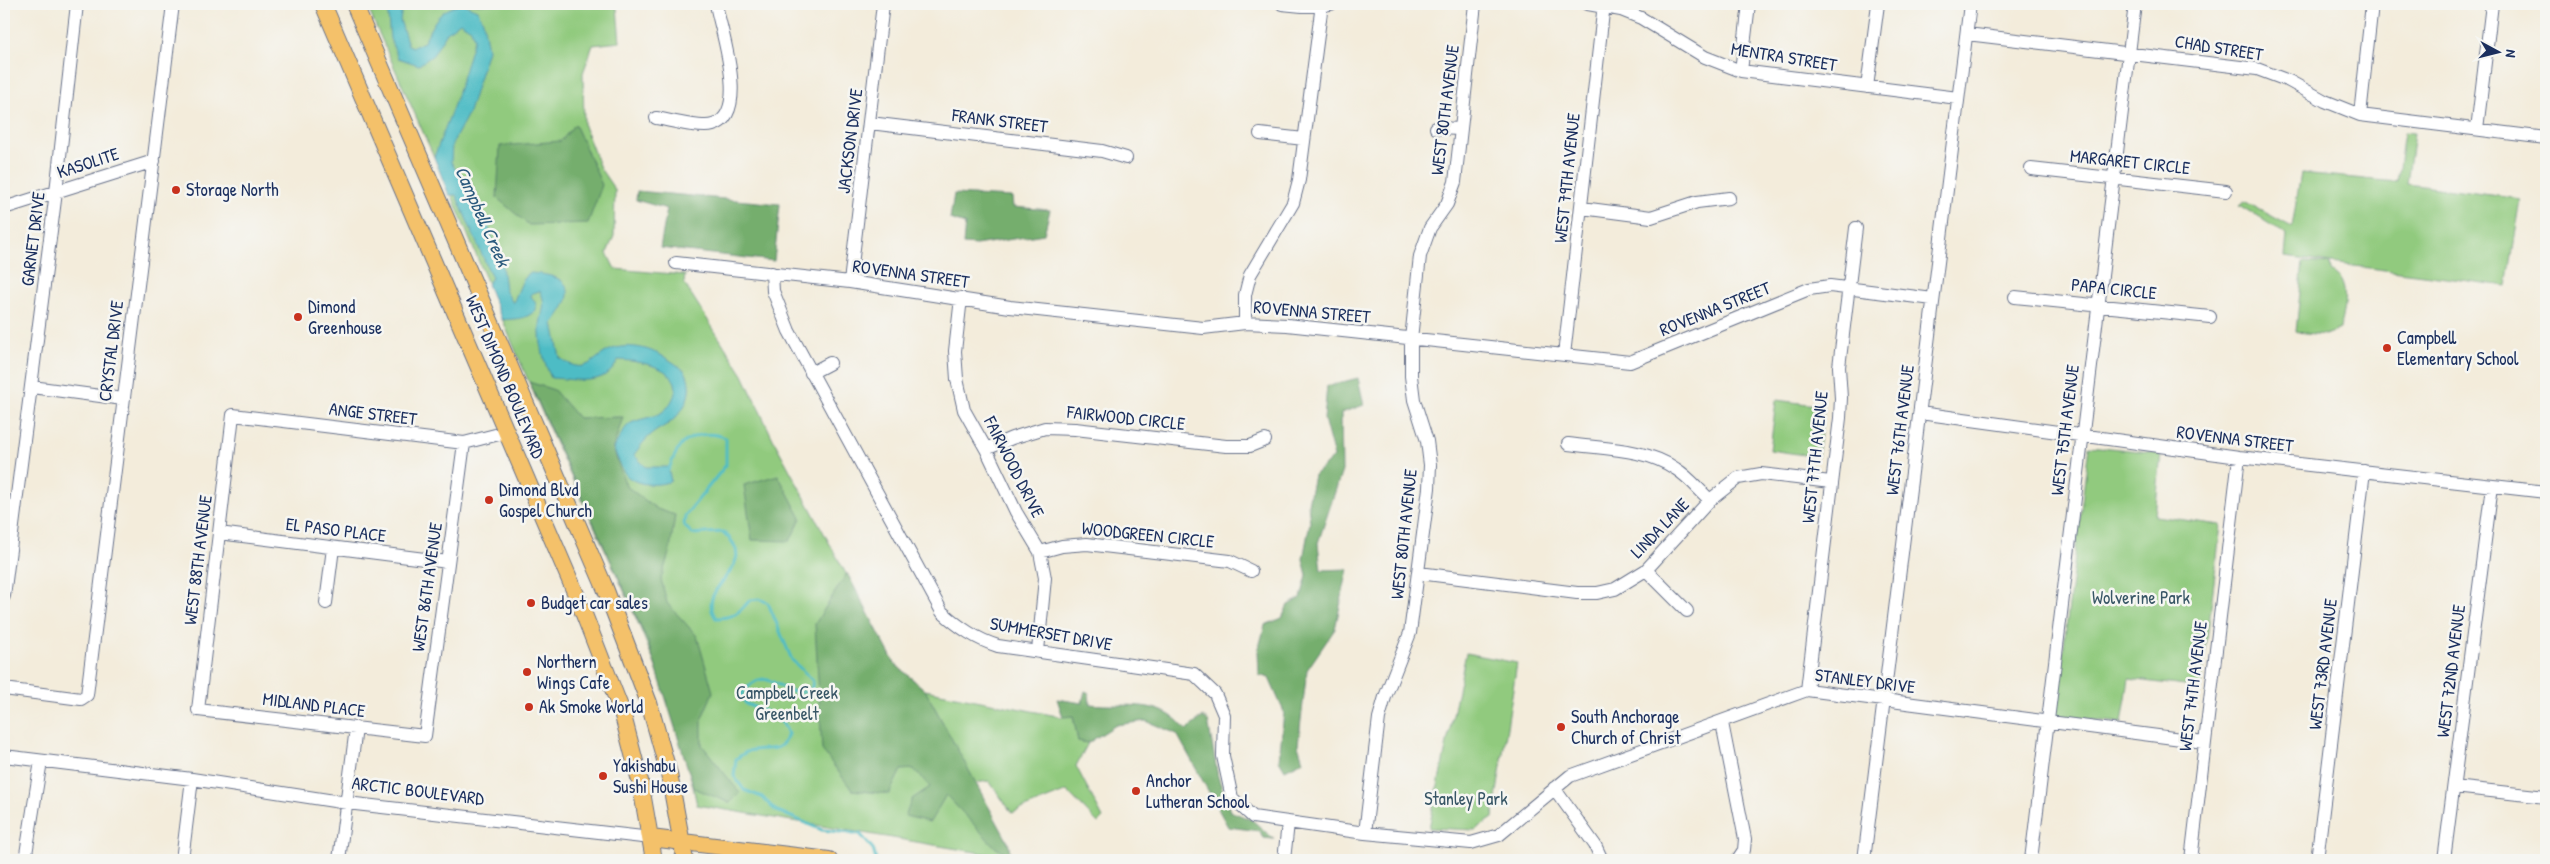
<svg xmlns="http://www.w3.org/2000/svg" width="2550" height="864" font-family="'Patrick Hand',sans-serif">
<rect width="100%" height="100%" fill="#f6f6f2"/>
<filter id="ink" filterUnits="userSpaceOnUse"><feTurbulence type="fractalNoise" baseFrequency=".02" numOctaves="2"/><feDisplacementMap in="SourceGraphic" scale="10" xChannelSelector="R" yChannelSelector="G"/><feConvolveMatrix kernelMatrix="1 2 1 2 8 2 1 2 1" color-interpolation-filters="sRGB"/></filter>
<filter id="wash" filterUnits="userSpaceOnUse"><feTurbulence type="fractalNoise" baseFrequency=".0096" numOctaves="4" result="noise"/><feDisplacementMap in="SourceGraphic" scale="20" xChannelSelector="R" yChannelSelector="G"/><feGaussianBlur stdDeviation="1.12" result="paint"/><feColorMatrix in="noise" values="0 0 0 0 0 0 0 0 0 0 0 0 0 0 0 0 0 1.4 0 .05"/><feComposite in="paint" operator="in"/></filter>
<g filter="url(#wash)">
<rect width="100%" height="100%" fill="#f3ecdb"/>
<!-- green -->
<path fill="#91ca7e" stroke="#567c6e" d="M366,4H609L617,8L620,42L593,45L583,73L584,126L600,168L615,190L614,236L607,253L615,269L685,275L684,283L743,375L774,441L895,664L925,690L1062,717L1073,715L1078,741L1088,743L1076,766L1103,818L1098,823L1067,791L1012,813L989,781L975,783L932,703L1005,857L697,805C672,678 610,563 557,446C514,351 476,254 436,157H434Z
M2404,132L2414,133L2407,184L2521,199L2507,286L2285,257L2287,235L2239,205L2244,201L2292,227L2301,173L2397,182Z
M2303,262L2330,264L2331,271C2352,283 2343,308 2340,329L2325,335L2296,332Z
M1776,400L1824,406L1818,457L1770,450Z
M2089,446L2161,453L2155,516L2221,525L2201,688L2129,679L2122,723L2055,716Z
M1466,653L1517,663L1493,818L1475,830L1429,828Z"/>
<!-- forest -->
<path fill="#74ae6d" stroke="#486e66" d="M575,124L602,185L588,223L529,225L497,198L500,146L561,141Z
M637,191L780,204L774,261L660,248L667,209L636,200Z
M954,194L1012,197L1013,207L1050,210L1044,234L976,245L963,244L965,224L950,219Z
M1358,378L1364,405L1341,413L1342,471L1318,543L1321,570L1348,569L1335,629L1307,670L1298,745L1303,761L1285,770L1279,760L1284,712L1269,678L1259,675L1258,651L1265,625L1282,618L1288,605L1301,598L1307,575L1303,559L1310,522L1308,504L1314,475L1334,457L1324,419L1327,386Z
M529,382L554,390L578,418L623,417L613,448L626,486L657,509L675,515L670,550L661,579L667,603L697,636L713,692L702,718V745L740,793L730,803L694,788L648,642Z
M778,475L801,518L790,541L752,540L744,485Z
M847,573L895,664L925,690L1008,842L1011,856L996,848L946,795L930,822L905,816L912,799L930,787L914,769L901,770L889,794L852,790L822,750L815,624Z
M1085,691L1089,693L1090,704C1126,708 1161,697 1186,730L1203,717L1208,721L1218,777L1230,811L1252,820L1274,839L1263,838L1260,831L1228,827L1177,734L1146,721L1116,725L1088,743L1078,741L1073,716L1063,717L1057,699L1082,703Z"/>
<!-- water -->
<path fill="#4ebcc5" stroke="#347692" d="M387,4H403L400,20L408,45L413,47L424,42C434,21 439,9 463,4L477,10L483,21L488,50L469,112L452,144L451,162L486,220L502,265L505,290L513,303L522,282L529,273C570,275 580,290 553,323L560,358C591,381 593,350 621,347C646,344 667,357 685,371C695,389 686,409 672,421C666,426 658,429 652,434C645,439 639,448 634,455L646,467H668L671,481C659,486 639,486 628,477C621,471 617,456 613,448C619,440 623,428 631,423C641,418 660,417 667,408C696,371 645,361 618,360C606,388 576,379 551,378C544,363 539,342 540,325C542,310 547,305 540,291L532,293L531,296L536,304V310C524,321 516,318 502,320L487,284L492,278L456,195H449L434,157L455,102L474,39L471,29L460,22L447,32L433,55L419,65L398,58L390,39Z"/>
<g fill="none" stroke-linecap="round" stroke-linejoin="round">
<!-- stream -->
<path stroke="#4ebcc5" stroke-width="3" d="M667,472C671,465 676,450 682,444C694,433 713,432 726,438V465L685,516L684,525L692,534L723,532C766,568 692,585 716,618C733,618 739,613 750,600L760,599L768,603L792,660L813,681L811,690C778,703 771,656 741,695L746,704C765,712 781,713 788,734C780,754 772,747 754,750C748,750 741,755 736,759L734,776L744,790L762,797L775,810L822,830L860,834L873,849L876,860"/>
</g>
</g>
<g filter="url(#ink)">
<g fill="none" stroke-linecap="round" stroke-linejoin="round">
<!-- minor casing -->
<g stroke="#67718a" stroke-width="14">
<path id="minor" d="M1282,4L1302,6L1331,4
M1588,4L1621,10L1641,18L1705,57L1741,71L1958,98
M1967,34L2257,69L2289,81L2325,101L2360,115L2546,138
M1741,71L1749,4
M1867,87L1878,4
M2360,115L2372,4
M656,118C669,120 701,129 713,125C751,114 720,29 716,4
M870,123L1102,151L1126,158
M1436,128L1461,129
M2477,129L2492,4
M1260,134L1304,139
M2031,169L2226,191
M4,208L154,161
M1582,208L1651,217L1697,202L1729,198
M676,263L850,282L1010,307L1203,328L1245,323L1287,325L1630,362L1809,289L1830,286L1933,299
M772,273L773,291L789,331L942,612C960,628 976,639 998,646L1194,674L1215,694L1224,715L1223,756L1232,798L1253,817L1365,833L1471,843L1499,835L1570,776L1807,690L2204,742
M850,282L883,4
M2015,297L2210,317
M961,298L955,351L957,379L964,410L986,449L1016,512L1040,552L1045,578L1038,651
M1245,323V295L1250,275L1293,203L1299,180L1322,4
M1564,355L1604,4
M811,373L830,363
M32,387L123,399
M1920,413L2239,457L2546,492
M464,443L425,736L198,710L233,415L464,443L507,432
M1568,444C1603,449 1646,448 1676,469C1689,477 1699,490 1710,500
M986,449L1012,438L1045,428L1075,429L1226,446H1250L1265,440
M219,533L448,562
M1040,552L1062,546L1087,544L1230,561L1251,571
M1646,570L1687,611
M1419,573L1577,593H1597L1615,589L1646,570L1710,500L1738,478L1761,474L1831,482
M4,596L56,192L77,4
M326,603L333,548
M4,689L81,699L87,695L173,4
M1807,690L1840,418L1841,398L1839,367L1856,228
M1722,723L1745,839L1744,850L1738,859
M4,756L192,779L347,803L651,838
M2454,787L2546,797
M1554,788L1595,845L1602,860
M1365,833L1379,718L1385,697L1410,633L1429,488L1430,465L1427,441L1414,400L1411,376V339L1420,256L1430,228L1447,204L1455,182L1475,4
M25,860L41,761
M182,860L192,779
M339,860L356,728
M1284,860L1288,823
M1864,860L1970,4
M2031,860L2135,4
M2191,860L2239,457
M2317,860L2364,471
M2444,860L2492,486"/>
</g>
<!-- major casing -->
<g stroke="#67718a" stroke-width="18">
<path id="major" d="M323,4L578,599L622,712L640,781L654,860
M354,4L605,588L649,703L669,774L685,860
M651,838L829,860"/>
</g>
<!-- minor -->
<use href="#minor" stroke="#fff" stroke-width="12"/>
<!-- major -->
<use href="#major" stroke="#f4c16b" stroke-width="16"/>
</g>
</g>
<!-- markers -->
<g fill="#c8321e" stroke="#f6f6f2" stroke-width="2">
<circle cx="176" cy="190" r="5"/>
<circle cx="298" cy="317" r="5"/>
<circle cx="2387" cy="348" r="5"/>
<circle cx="489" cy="500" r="5"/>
<circle cx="531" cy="603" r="5"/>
<circle cx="527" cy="672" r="5"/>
<circle cx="529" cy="707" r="5"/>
<circle cx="1561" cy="727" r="5"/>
<circle cx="603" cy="776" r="5"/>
<circle cx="1136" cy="791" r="5"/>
</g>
<g text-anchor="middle" stroke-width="5" stroke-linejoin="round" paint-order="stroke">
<!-- street labels -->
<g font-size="18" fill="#1b2f5e" stroke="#f6f6f2">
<text transform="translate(2219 48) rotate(9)" y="6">CHAD STREET</text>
<text transform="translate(1784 57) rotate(9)" y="6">MENTRA STREET</text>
<text transform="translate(1445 110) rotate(-83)" y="6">WEST 80TH AVENUE</text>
<text transform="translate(1000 121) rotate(7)" y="6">FRANK STREET</text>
<text transform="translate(850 141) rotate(-83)" y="6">JACKSON DRIVE</text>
<text transform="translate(2130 162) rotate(6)" y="6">MARGARET CIRCLE</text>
<text transform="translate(88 163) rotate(-18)" y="6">KASOLITE</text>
<text transform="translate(1567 178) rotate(-84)" y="6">WEST 79TH AVENUE</text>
<text transform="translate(33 239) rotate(-83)" y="6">GARNET DRIVE</text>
<text transform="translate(911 274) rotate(8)" y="6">ROVENNA STREET</text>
<text transform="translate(2114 289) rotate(6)" y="6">PAPA CIRCLE</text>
<text transform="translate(1715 309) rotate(-22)" y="6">ROVENNA STREET</text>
<text transform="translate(1312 312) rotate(5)" y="6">ROVENNA STREET</text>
<text transform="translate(111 351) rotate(-83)" y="6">CRYSTAL DRIVE</text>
<text transform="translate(505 377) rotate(67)" y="6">WEST DIMOND BOULEVARD</text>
<text transform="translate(373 414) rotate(7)" y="6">ANGE STREET</text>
<text transform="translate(1126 418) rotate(6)" y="6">FAIRWOOD CIRCLE</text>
<text transform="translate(1900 430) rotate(-83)" y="6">WEST 76TH AVENUE</text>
<text transform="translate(2065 430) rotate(-83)" y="6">WEST 75TH AVENUE</text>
<text transform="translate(2235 439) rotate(7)" y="6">ROVENNA STREET</text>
<text transform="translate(1815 457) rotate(-84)" y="6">WEST 77TH AVENUE</text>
<text transform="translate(1014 467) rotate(63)" y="6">FAIRWOOD DRIVE</text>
<text transform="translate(1660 528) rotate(-46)" y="6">LINDA LANE</text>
<text transform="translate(336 530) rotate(7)" y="6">EL PASO PLACE</text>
<text transform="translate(1404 534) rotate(-84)" y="6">WEST 80TH AVENUE</text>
<text transform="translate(1148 535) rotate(6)" y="6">WOODGREEN CIRCLE</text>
<text transform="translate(198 560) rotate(-83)" y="6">WEST 88TH AVENUE</text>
<text transform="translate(427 587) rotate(-82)" y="6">WEST 86TH AVENUE</text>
<text transform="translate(1051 634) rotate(10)" y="6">SUMMERSET DRIVE</text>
<text transform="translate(2323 664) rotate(-83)" y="6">WEST 73RD AVENUE</text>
<text transform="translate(2451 671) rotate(-83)" y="6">WEST 72ND AVENUE</text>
<text transform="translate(1865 681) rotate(7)" y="6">STANLEY DRIVE</text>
<text transform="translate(2193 686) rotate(-83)" y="6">WEST 74TH AVENUE</text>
<text transform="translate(314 705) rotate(7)" y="6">MIDLAND PLACE</text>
<text transform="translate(418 791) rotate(7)" y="6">ARCTIC BOULEVARD</text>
</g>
<!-- poi labels -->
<g font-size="18" fill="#1b2f5e" stroke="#f6f6f2" text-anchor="start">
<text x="186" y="196">Storage North</text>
<text x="308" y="313">Dimond<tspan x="308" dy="21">Greenhouse</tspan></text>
<text x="2397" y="344">Campbell<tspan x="2397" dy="21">Elementary School</tspan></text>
<text x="499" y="496">Dimond Blvd<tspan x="499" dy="21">Gospel Church</tspan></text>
<text x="541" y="609">Budget car sales</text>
<text x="537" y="668">Northern<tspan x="537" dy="21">Wings Cafe</tspan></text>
<text x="539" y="713">Ak Smoke World</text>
<text x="1571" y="723">South Anchorage<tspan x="1571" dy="21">Church of Christ</tspan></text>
<text x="613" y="772">Yakishabu<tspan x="613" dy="21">Sushi House</tspan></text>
<text x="1146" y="787">Anchor<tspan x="1146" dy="21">Lutheran School</tspan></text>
</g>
<!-- park labels -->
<g font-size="18" fill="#385666" stroke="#f6f6f2">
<text x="2141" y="604">Wolverine Park</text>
<text x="787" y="699">Campbell Creek<tspan x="787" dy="21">Greenbelt</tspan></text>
<text x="1466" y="805">Stanley Park</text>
</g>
<!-- water labels -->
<g font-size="19" font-style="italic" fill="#2a597d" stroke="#f6f6f2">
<text transform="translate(483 216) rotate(66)" y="7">Campbell Creek</text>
</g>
</g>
<!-- margin -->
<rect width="2550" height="864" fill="none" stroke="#f6f6f2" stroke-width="20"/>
<!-- north arrow -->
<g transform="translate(2498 52) rotate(97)" stroke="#f6f6f2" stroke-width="4" paint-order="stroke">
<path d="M0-4L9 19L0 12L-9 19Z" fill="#1b2f5e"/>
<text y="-8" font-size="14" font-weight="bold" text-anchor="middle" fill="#1b2f5e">N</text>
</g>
</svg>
